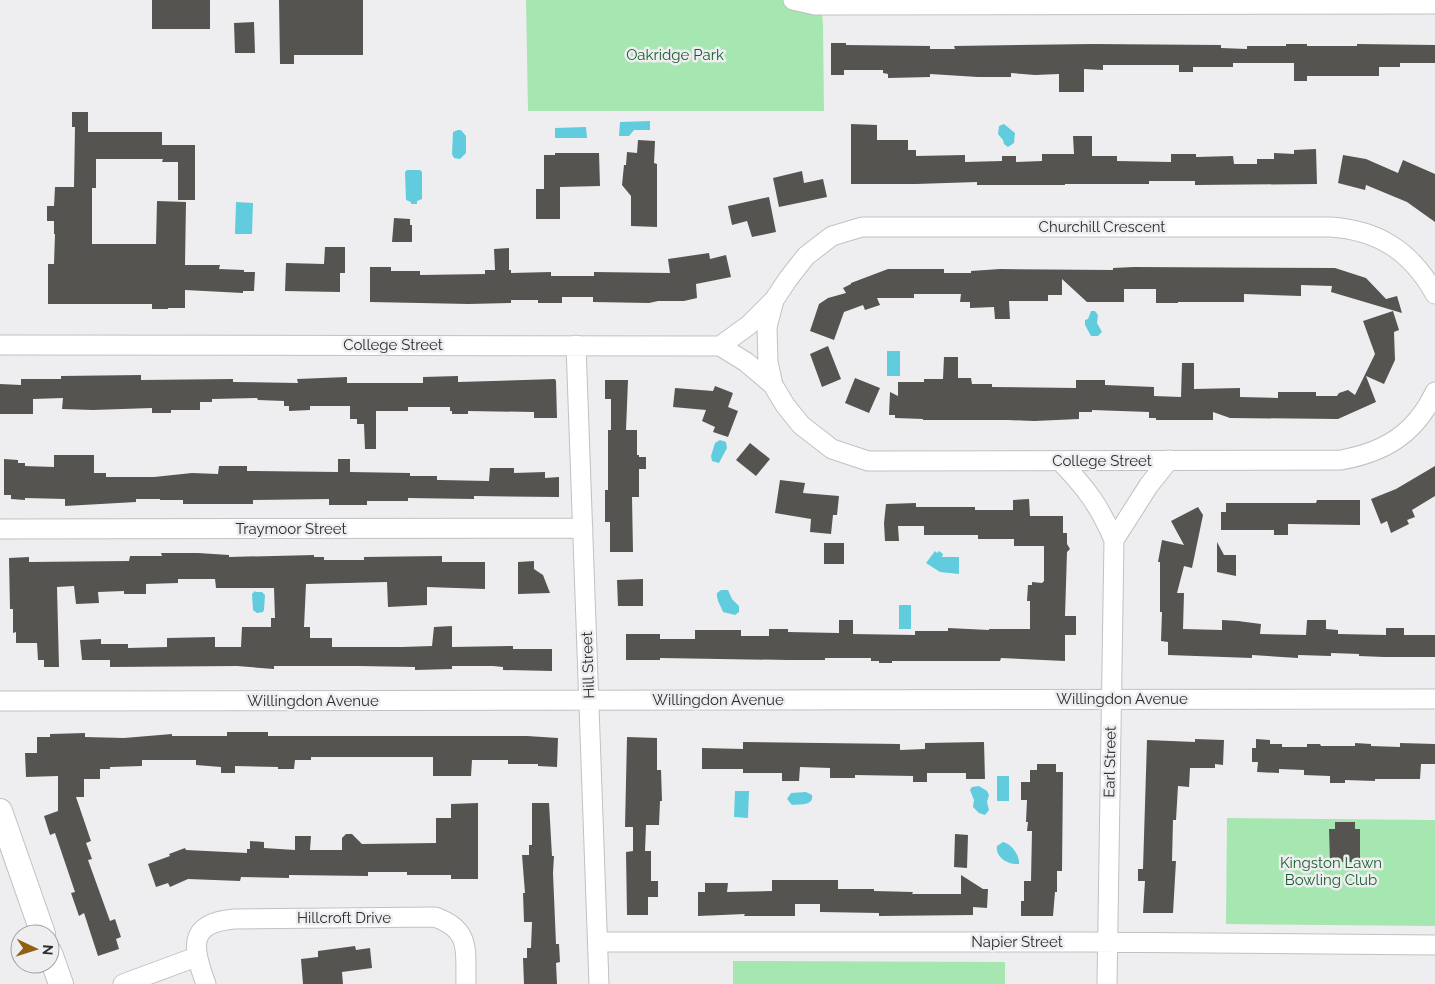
<svg xmlns="http://www.w3.org/2000/svg" width="1435" height="984" font-family="Raleway,sans-serif">
<rect width="100%" height="100%" fill="#eeeef1"/>
<!-- green -->
<path fill="#a6e6b0" d="M526,0H821L823,25L824,111H528Z
M1227,818L1435,820V926L1226,924Z
M733,961L1005,962V984H733Z"/>
<!-- water -->
<path fill="#60ccdd" d="M650,121V130H634L629,136H619L620,122Z
M1004,124L1015,133L1014,143L1008,147L1004,144L1003,140L998,134L999,126Z
M586,127L587,138H555V128Z
M458,130H461L466,136V153L460,159L454,158L452,154L453,132Z
M407,170H420L422,172V199L417,201V204H411V202L406,200L405,172Z
M236,202L253,203L252,234H235Z
M1091,311H1095L1098,315L1097,323L1102,332L1098,336H1091L1085,325V320L1088,319Z
M887,351H900V376H887Z
M720,440L726,442L727,448L719,463L712,461L711,456L715,443Z
M935,551L937,553L939,551L943,554L942,557H959V574L940,572L926,563Z
M721,590H728L732,599L739,606V612L735,615L723,612C721,606 716,600 717,593Z
M255,591L256,592H262L265,595L264,610L263,612L257,613L253,610L252,594Z
M899,605H911V629H899Z
M997,776H1009V801H997Z
M979,786L987,791L989,795L987,802L989,810L985,815L979,813L973,807L974,800L970,790L972,787Z
M735,791H749L748,818L734,817Z
M806,792L812,795C814,806 800,804 792,805L787,799L791,793Z
M1003,842C1012,844 1020,856 1019,864C1008,865 995,857 997,846Z"/>
<!-- building -->
<path fill="#565451" d="M152,0H210V29H152Z
M279,0H363V55H294V64H280Z
M254,22L255,53H235L234,23Z
M831,43H846V45L930,46V49H955L954,46L1093,44L1221,45V48L1247,49V46H1286V44H1307V46H1357V44L1435,45V63H1400V67H1379V76H1307V81H1294V63H1233V67H1193V72H1179V65H1103V70L1084,69V92H1059V74L1035,75L1011,73V77H978L930,74V77L888,78V74L883,73V70H844V75H831Z
M72,112H88V132H162V145H195V200H178V162H162L163,159H96V188H92V244H156L157,201L186,202L185,265H220L219,269L244,270V272H255L254,291H243V293L185,290V308H168V309H152V304H48V264H54L55,234H54V221H47V206H54L55,187H74L75,127H72Z
M851,124L877,125V140H908V150H916V156L965,155V162L1002,161V156H1016V162L1042,161V154H1074L1073,136H1092V156H1117V161L1171,162V154H1196V157L1233,156L1234,164H1257V159H1274V153L1294,154V150L1316,149L1317,184L1195,185V181H1149V184H1065V185H977V182L916,184H851Z
M638,140L655,141L654,163L657,164V227L631,226V196L622,185L624,165H626L627,152L637,153Z
M555,153H599L600,186L560,187V219H536V189H544V155H555Z
M1343,155L1366,159L1398,173L1403,160L1435,174V222L1407,202L1366,185L1365,190L1338,183Z
M802,171L804,183L823,179L827,197L779,207L773,178Z
M769,197L776,232L752,237L747,221L732,225L728,206Z
M394,218L410,219V225H412V242H392Z
M325,247H345V273H340V292L285,291L286,263L324,264Z
M509,248V270H511V273L551,272V276H594V272L670,273L668,259L709,253L710,259L726,255L731,277L696,284L697,298L684,301H658L649,303L593,302V297H562V303H538V300H511V303L469,304L370,302V267H391V271H420V275L485,274V270H495L494,249Z
M1134,267L1335,268L1366,278L1386,299L1397,296L1402,313L1331,292L1332,286L1301,285V296L1244,294V302H1178V303H1156V289H1124V302H1087L1062,279V295H1048V301H1009L1010,319H995L994,307L970,308V302H960L961,294H914V298H877L880,305L865,310L863,305L844,312L834,340L810,331L819,304L828,298L846,293L843,288L851,284V283L888,269H944V273H971V271L1000,269L1113,270V268Z
M1393,311L1399,330L1394,332L1395,360L1384,384L1366,376L1376,402L1338,419L1230,418L1213,412V420H1156V418H1149V412L1092,410V412H1079V419L1034,421L1008,420H923V419L895,418V415H889L890,392L898,396V382H924V379H943L944,357H958V378H971L972,384H992V387L1076,388V380H1105V385L1154,387V396L1181,397L1182,363H1194V389L1240,388V397L1278,398V392H1316V396H1337L1339,393L1348,390L1355,395L1375,354L1363,321Z
M828,346L841,379L822,387L810,354Z
M141,375V380L233,379V382L298,383L297,379L347,377V383H423V377L458,376V382L555,379L556,381L557,418H534V412L468,411V414H452V411H450V407H408V411H376V449H365L364,424H357V419H350V406H310V410L289,411V406H284V401L258,400L257,398L212,399V402H200V410H171V413H152V408L93,410L62,409L63,398L33,399V414H0V384L21,385V379H61V376Z
M855,378L880,388L869,413L845,403Z
M605,380H628L626,430H637V455H639V457H646V469H639V497H632L633,552H610V522H605V490H608V430H611V399H605Z
M715,386L733,393L728,407L738,411L728,437L713,432L715,427L702,421L706,410L673,407L675,388L713,391Z
M750,443L770,459L756,476L736,460Z
M54,455H94V473H106V477H154L192,473L218,474L219,466H247V471H255L338,472V459H350V472L410,473V476H437V480H439L489,481L490,468H514V473L545,472V478L559,477V497L474,496V499L408,498V501H367V505H329V499L253,500V504H183V500H160V499H136V502L65,506V499L25,498V500L11,499V495H4V459L18,460V463H25V466L54,467Z
M1435,466V496L1412,510L1415,517L1407,520L1409,524L1391,533L1387,521L1381,524L1371,499L1396,489Z
M780,480L805,483L803,493L839,496L837,515H833L831,534L810,532L811,519L775,513Z
M1029,499L1030,516H1063V533H1067V544L1070,549L1067,552L1065,616H1076V635H1065V661L1001,658L1000,661H892V663H879V661H871V658H825V660H788L660,658V660H626V634H660V639H695V630H741V636H769V629H788V632L839,633V620H853V634L915,635V631H948V628L989,630V629H1030V601H1027L1028,585H1032V582L1042,583L1044,581V546H1014V539H978V535H924V526H898L899,541H885L884,523L886,504L916,503V507H975V510H1013V500Z
M1317,500H1360V525L1288,524V535H1274V530H1221V512H1226V503H1316Z
M1198,507L1203,515L1192,568L1184,566L1177,593H1184L1183,629L1222,630V620L1238,621L1261,624L1260,634L1306,635L1307,620H1326V629L1338,630V634L1386,635V628H1404V635H1435V657H1384L1359,656V654L1331,653V656L1298,655V658L1252,655V658L1168,655V642L1161,641L1162,612H1160V562H1158L1162,540L1184,545L1171,521Z
M1217,542L1224,555H1236V576L1217,572Z
M824,543H844V564H824Z
M161,553H198L229,555V557L314,555V557H324V560H364V557L442,556V562H485V589L427,587V605L388,607L387,582L306,584L304,627H310V638H332V647H402L432,646L434,627L452,626V647L513,646V649H552V671L503,670V667L493,666H452V669L415,670V667L359,666H274V669L237,666L110,667V660H82L80,640L101,639V644H128V648L167,647V638L215,637V647H241L242,627H271V618H275L274,588H216L215,579H178V583L146,584V594H124V591L98,592L99,603L76,604L74,586L57,587L59,667H44V660H38L37,643H16V632L13,633V609H10L9,558L29,557V562L129,561L130,556H162Z
M534,561V569L543,575L550,593L518,594V562Z
M643,579V606H618L617,580Z
M227,732H268V736H527L558,738L557,767L538,766V764H508V760H472L471,776H433V757H311V760H295L294,769H278V767L235,766V773H221V767L196,765V760H142V766L110,767V769H100V779H84V797H76L91,841L86,843L92,859L88,860L110,921L115,919L121,937L116,939L119,949L98,956L84,913L79,916L71,893L75,892L55,833L50,835L44,816L58,811V776L26,777L25,753H37V737H50V734L85,733V737L124,738L172,734V736H227Z
M627,737L657,738V770H661L662,801H660L659,825H646L645,851H651V881H658V897H648V915H627L626,852L633,851V827H625Z
M1195,739L1224,740L1223,765L1215,764V768H1190L1189,787L1178,786L1176,820H1173L1172,861H1176L1173,913H1143L1145,881H1138V869H1143L1147,740L1195,742Z
M1256,739L1270,740V744H1282V747H1307V744H1320L1321,746H1355V743L1371,744V746L1400,747V743L1435,744V764H1421L1420,779H1375V781L1345,780V783H1330V776L1304,775V770L1279,769V773L1257,772L1258,762H1252V748H1256Z
M743,742L900,744V750L925,749V743L984,742L985,779H966V773H927V782H913V776L855,775V778H830V768L800,767L799,781H782V773H743V769H702V748L743,749Z
M1037,764H1056V772H1063L1062,871H1057V892H1055L1053,916H1021V901H1024V881H1031L1032,831H1027L1028,822H1026L1027,800H1021V782H1030V770H1037Z
M478,803V879H451V875H407V872H368V876L289,875V878L241,877L240,881L188,879L170,887L168,883L156,887L148,864L170,856L169,854L185,848L186,850L247,853V849H250V841L264,842V848L295,850V836H311L310,850H342V838L346,834H352L362,844L436,843V818H451V804Z
M532,803H549L552,856H554L553,873L556,944H559L560,962L556,963L557,984H524L523,958H527V948H531L532,922H524L523,893H525L522,855H529V845H532Z
M1335,822H1355V829H1360V862H1330L1329,829H1335Z
M955,834L968,835L967,868L954,867Z
M961,875L983,889H988L987,908L973,907V915L879,916V913L820,912V904H795V916H744L745,914L698,916V892H705V883H728L727,892L772,891V880H838V889H874V891L913,892L912,894H961Z
M355,946L356,950L370,948L372,968L342,972L343,984H303L301,959L318,957V951Z"/>
<g fill="none" stroke-linecap="round" stroke-linejoin="round">
<!-- minor casing -->
<g stroke="#c1c1c5" stroke-width="21">
<path id="minor" d="M793,0L815,5L1435,4
M774,300L767,327L768,362L773,385L785,405L801,425L832,449L868,461L1341,460C1385,452 1415,434 1435,392
M0,345L720,346L746,362L773,385
M576,345L599,984
M720,346L749,325L774,300L788,279L806,256L832,236L862,227H1330C1378,230 1411,251 1435,294
M1060,461C1086,488 1099,505 1114,540L1107,984
M0,529L583,528
M1114,540L1149,485L1169,460
M0,701L1435,699
M598,942H1086L1435,945
M123,984L196,957
M206,984C193,949 186,923 234,919L435,917C472,930 465,951 466,984"/>
</g>
<!-- major casing -->
<g stroke="#c1c1c5" stroke-width="26">
<path id="major" d="M0,811L43,934
M50,953L61,984"/>
</g>
<!-- minor -->
<use href="#minor" stroke="#fff" stroke-width="19"/>
<!-- major -->
<use href="#major" stroke="#fff" stroke-width="24"/>
</g>
<g text-anchor="middle" stroke-width="5" stroke-linejoin="round" paint-order="stroke">
<!-- park labels -->
<g font-size="15" fill="#195e2d" stroke="#eeeef1">
<text x="675" y="60">Oakridge Park</text>
<text x="1331" y="868">Kingston Lawn<tspan x="1331" dy="17">Bowling Club</tspan></text>
</g>
<!-- street labels -->
<g font-size="15" fill="#2d2d2e" stroke="#eeeef1">
<text x="1102" y="232">Churchill Crescent</text>
<text x="393" y="350">College Street</text>
<text x="1102" y="466">College Street</text>
<text x="291" y="534">Traymoor Street</text>
<text transform="translate(588 665) rotate(-92)" y="5">Hill Street</text>
<text x="1122" y="704">Willingdon Avenue</text>
<text x="718" y="705">Willingdon Avenue</text>
<text x="313" y="706">Willingdon Avenue</text>
<text transform="translate(1110 762) rotate(-89)" y="5">Earl Street</text>
<text x="344" y="923">Hillcroft Drive</text>
<text x="1017" y="947">Napier Street</text>
</g>
</g>
<!-- north arrow -->
<g transform="translate(35 949) rotate(94)"><circle r="24" fill="#eeeef1" stroke="#a1a1a3"/>
<path d="M0-4L9 19L0 12L-9 19Z" fill="#935f13"/>
<text y="-8" font-size="14" font-weight="bold" text-anchor="middle" fill="#2d2d2e">N</text>
</g>
</svg>
